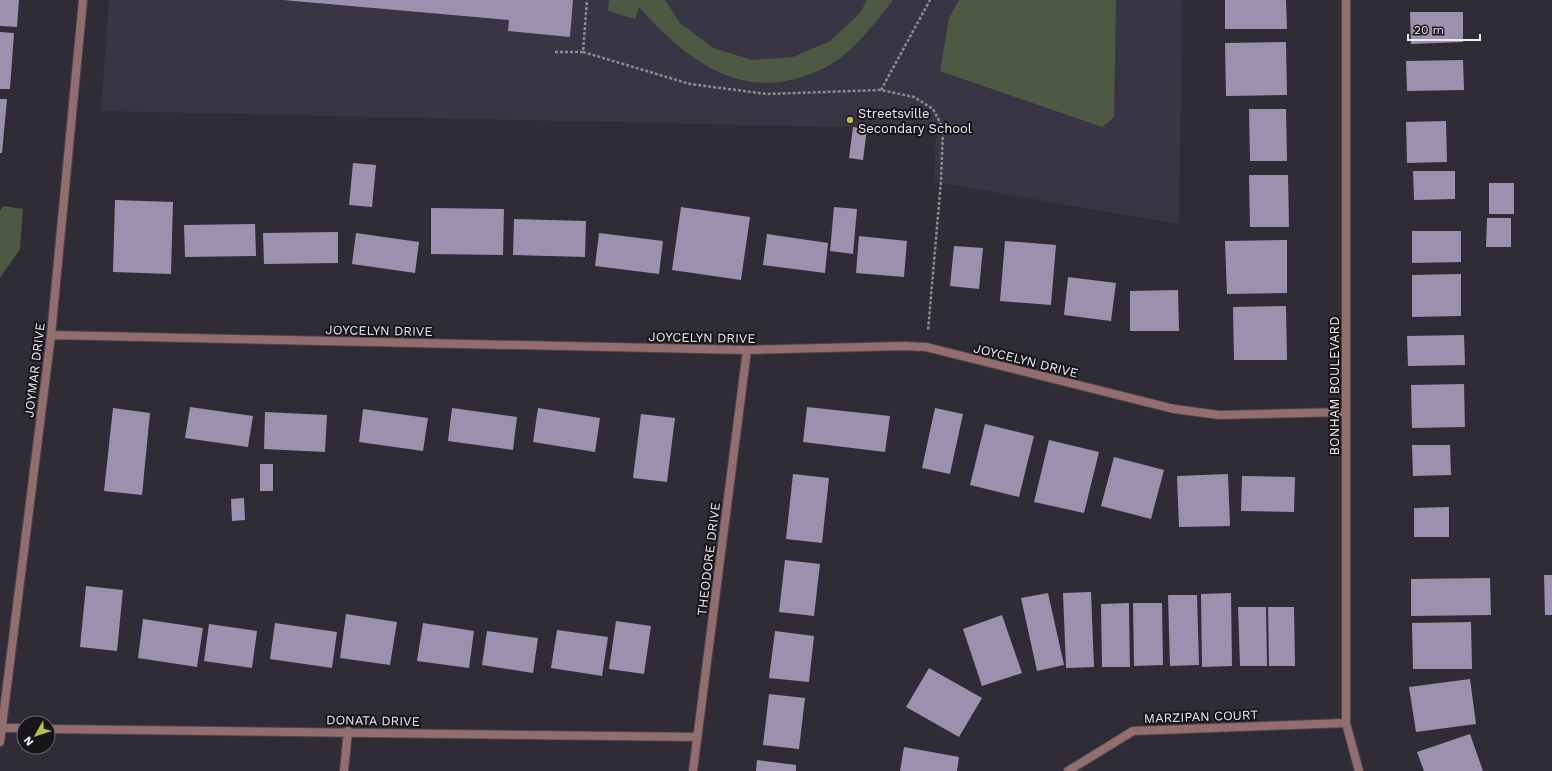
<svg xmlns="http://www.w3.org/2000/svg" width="1552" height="771" font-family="'Work Sans',sans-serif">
<rect width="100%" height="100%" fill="#2f2c35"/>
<!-- built -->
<path fill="#3a3544" d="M109,0H1182L1179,224L934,182L936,129L101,111Z"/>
<!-- green -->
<path fill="#4f5843" d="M609,0H665L680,23L713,48L752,60L793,57L830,41L860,13L867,0H893C878,19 863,39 844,55C832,65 817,72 802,77C734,99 682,55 639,7L635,19L608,11Z
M959,0H1116L1114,117L1102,127L940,71L949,18Z
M3,206L23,209L20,249L0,278V211Z"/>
<!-- building -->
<path fill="#9a91ae" d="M0,0H19L17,27L0,26Z
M283,0H573L570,37L508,31L509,20Z
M1225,0H1286L1287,29H1225Z
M1410,12H1463V42L1411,44Z
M0,32L14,33L10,89H0Z
M1286,42L1287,95L1226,96L1225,43Z
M1463,60L1464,90L1407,91L1406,61Z
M0,99H7L2,153H0Z
M1249,109H1286L1287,161H1250Z
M1446,121L1447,162L1407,163L1406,122Z
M853,127L867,129L863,160L849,158Z
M353,163L376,165L372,207L349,205Z
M1413,171H1455V199L1414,200Z
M1249,175H1288L1289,227H1250Z
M1489,183H1514V214H1489Z
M115,200L173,202L171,274L113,272Z
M681,207L750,217L741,280L672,270Z
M834,207L857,209L853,254L830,251Z
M431,208L504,209L503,255L431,254Z
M1487,218H1511V247H1486Z
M514,219L586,221L585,257L513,255Z
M255,224L256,256L185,257L184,225Z
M1412,231H1461V262L1412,263Z
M338,232V263L264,264L263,233Z
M356,233L419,242L415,273L352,264Z
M599,233L663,241L659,274L595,266Z
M767,234L828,243L825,273L763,265Z
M859,236L907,241L904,277L856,273Z
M1287,240V293L1227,294L1225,241Z
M1005,241L1056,245L1051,305L1000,301Z
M954,246L983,248L979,289L950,286Z
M1461,274V316L1412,317V275Z
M1068,277L1116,283L1111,321L1064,315Z
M1178,290L1179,331H1130V291Z
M1286,306L1287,360H1234L1233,307Z
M1464,335L1465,365L1408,366L1407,336Z
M1464,384L1465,427L1412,428L1411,385Z
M190,407L253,416L248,447L185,438Z
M807,407L890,416L885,452L803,442Z
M113,408L150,413L142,495L104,491Z
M452,408L517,417L513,450L448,441Z
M538,408L600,418L595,452L533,442Z
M935,408L963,414L950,474L922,468Z
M363,409L428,418L423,451L359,442Z
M265,412L327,415L325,452L264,449Z
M641,414L675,418L667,482L633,478Z
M985,424L1034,436L1019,497L970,485Z
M1049,440L1099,452L1084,513L1034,502Z
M1412,445H1450L1451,475L1413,476Z
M1114,457L1164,470L1151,519L1101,506Z
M260,464H273V491H260Z
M793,474L829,478L822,543L786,539Z
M1228,474L1230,526L1179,527L1177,476Z
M1242,476L1295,477L1294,512L1241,511Z
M244,498L245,520L232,521L231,499Z
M1449,507V537H1414V508Z
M785,560L820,564L814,616L779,612Z
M1544,575H1552V615H1545Z
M1490,578L1491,615L1411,616V579Z
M86,586L123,590L117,651L80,647Z
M1091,592L1094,667L1066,668L1063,593Z
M1048,593L1064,665L1037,671L1021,598Z
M1231,593L1232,666L1202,667L1201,594Z
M1168,595H1197L1199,665L1170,666Z
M1129,603L1130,667H1102L1101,604Z
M1133,603H1162L1163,665L1134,666Z
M1238,607H1266L1267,666H1240Z
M1268,607H1294L1295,666H1269Z
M346,614L397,622L390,665L340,658Z
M1002,615L1022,673L982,686L963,629Z
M143,619L203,628L197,667L138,658Z
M616,621L651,626L644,674L609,669Z
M1471,622L1472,669H1413L1412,623Z
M275,623L337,632L332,668L270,659Z
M423,623L474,631L469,668L417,661Z
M209,624L257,631L252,668L204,661Z
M557,630L608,637L602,676L551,668Z
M487,631L538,638L533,673L482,665Z
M775,631L814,636L809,682L769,678Z
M929,668L982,698L959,737L906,707Z
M1470,679L1476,724L1416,732L1409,687Z
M769,694L805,698L799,749L763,745Z
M1470,734L1483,771H1424L1417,752Z
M904,747L959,757L957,771H900Z
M757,760L796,765V771H756Z"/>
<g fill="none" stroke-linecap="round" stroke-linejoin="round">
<!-- street casing -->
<g stroke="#4a4750" stroke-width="10">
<path id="street" d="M1346,0V723L1359,771
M51,335L747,350L904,346L926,347L1174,409L1219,415L1346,412
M2,728H24
M48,729L697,737
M0,742L51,335L83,0
M344,771L348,731
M693,771L747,350
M1068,771L1133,731L1346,723"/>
</g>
<!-- path -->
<path stroke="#8d8a92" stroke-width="2.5" stroke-dasharray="3 2" stroke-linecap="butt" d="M555,52H583L587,0
M583,52L690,84L767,94L881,90L914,97L933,109L943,128L941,181L928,331
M881,90L930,0"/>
<!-- street -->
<use href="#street" stroke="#936e6e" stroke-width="8"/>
</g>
<!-- markers -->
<circle fill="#b6c148" stroke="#171519" stroke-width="1.5" cx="850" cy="120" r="4"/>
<g text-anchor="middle" stroke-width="4" stroke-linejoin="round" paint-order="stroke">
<!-- poi labels -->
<g font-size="13" fill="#efedf3" stroke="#171519" text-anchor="start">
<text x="858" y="118">Streetsville<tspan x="858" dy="15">Secondary School</tspan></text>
</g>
<!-- street labels -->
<g font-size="13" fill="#efedf3" stroke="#171519">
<text transform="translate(379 330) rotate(1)" y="5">JOYCELYN DRIVE</text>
<text transform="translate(702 337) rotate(1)" y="5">JOYCELYN DRIVE</text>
<text transform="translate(1026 360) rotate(14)" y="5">JOYCELYN DRIVE</text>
<text transform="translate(34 370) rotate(-83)" y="5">JOYMAR DRIVE</text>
<text transform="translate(1334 386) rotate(-90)" y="5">BONHAM BOULEVARD</text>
<text transform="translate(708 559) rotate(-83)" y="5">THEODORE DRIVE</text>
<text transform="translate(1201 716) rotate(-2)" y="5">MARZIPAN COURT</text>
<text transform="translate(373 720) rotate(1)" y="5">DONATA DRIVE</text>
</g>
</g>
<!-- north arrow -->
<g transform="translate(36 735) rotate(231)"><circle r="19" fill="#171519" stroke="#6d6b70"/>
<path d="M0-3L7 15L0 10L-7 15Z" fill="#b6c148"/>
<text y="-6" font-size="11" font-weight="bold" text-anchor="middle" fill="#efedf3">N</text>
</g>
<!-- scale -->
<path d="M1408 34v6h72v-6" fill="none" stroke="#efedf3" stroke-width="2"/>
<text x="1414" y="34" font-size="12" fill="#efedf3" stroke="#171519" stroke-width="3" paint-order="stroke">20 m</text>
</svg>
